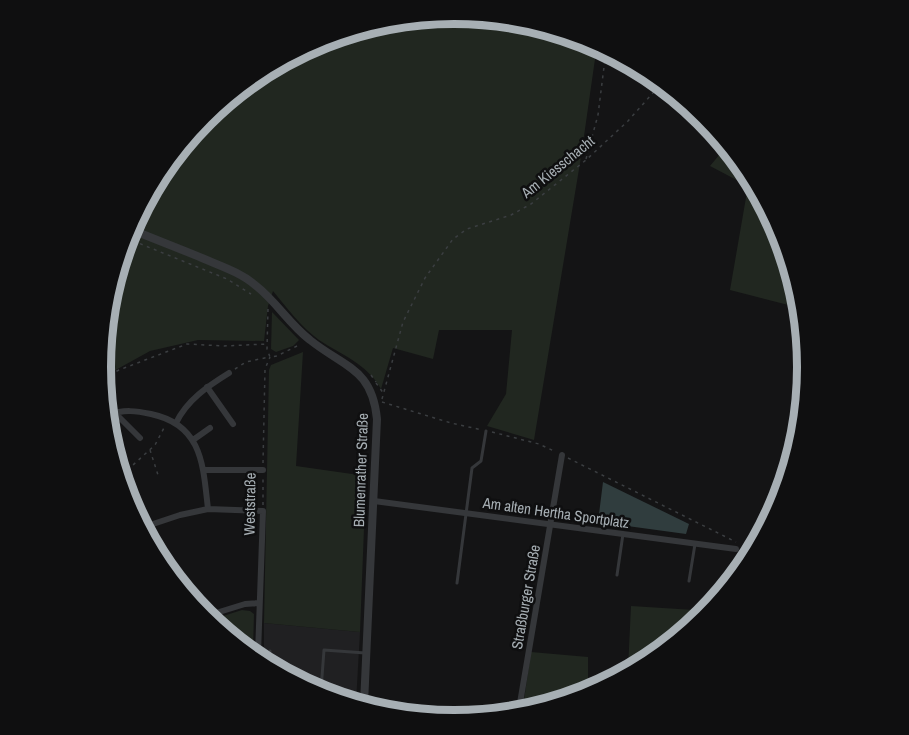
<svg xmlns="http://www.w3.org/2000/svg" width="909" height="735" font-family="'Archivo Narrow',sans-serif">
<rect width="100%" height="100%" fill="#141415"/>
<!-- built -->
<path fill="#202022" d="M264,623L360,632L356,702L319,694L264,658Z"/>
<!-- green -->
<path fill="#212720" d="M455,14L590,41L597,45L581,157L534,440L487,426L506,394L512,330H439L433,359L393,348L381,389C367,364 342,355 319,340C301,327 287,308 273,291L268,306L264,341L198,340L150,351L103,377L101,367L128,232L204,117L319,40Z
M725,148L782,232L796,307L730,290L748,186L710,166Z
M272,312L299,340L293,346L276,352L271,349Z
M303,352L296,466L366,476L360,632L264,623L269,370L271,365Z
M631,606L710,611L705,618L628,669Z
M242,610L250,611L254,614L253,650C241,642 218,634 220,617Z
M531,652L588,657V678L612,680L590,695L553,702L524,700Z"/>
<!-- water -->
<path fill="#303d3e" d="M603,482L689,524L686,534L598,522Z"/>
<g fill="none" stroke-linecap="round" stroke-linejoin="round">
<!-- path -->
<path stroke="#3b3e41" stroke-width="1.5" stroke-dasharray="3 4.5" stroke-linecap="butt" d="M586,159L598,115L606,51
M126,238L227,279L251,294
M268,309L267,349L270,357L277,356L301,344
M235,369L246,362L269,357
M371,375L376,382
M103,378L119,370L187,344L224,346L267,344
M376,383L384,394
M382,399L403,322L425,278L453,239L467,229L511,215L531,204L586,160L628,121L659,86
M382,402L451,423L482,430
M492,432L539,444L556,452
M150,450L158,475
M568,458L736,542
M263,463L265,369L270,357
M122,475L155,445L165,426
M263,505V476
M743,545L751,549
M732,577L735,555
M344,692L355,701"/>
<!-- service -->
<path stroke="#35373a" stroke-width="3" d="M617,575L623,534
M689,581L695,544
M457,583L472,468L481,461L486,431
M269,661L270,651
M311,690H321L324,650L365,653"/>
<!-- minor -->
<path stroke="#35373a" stroke-width="6" d="M207,387L233,424
M115,413L140,438
M110,415C123,409 137,411 151,414C203,425 203,466 208,509
M176,423C187,400 208,386 229,373
M193,440L210,428
M204,470H263
M374,501L736,549
M144,527L180,515L208,509L263,511L258,654
M211,614L215,625
M203,617L245,604L259,603
M519,709L562,455"/>
<!-- tertiary -->
<path stroke="#35373a" stroke-width="8" d="M130,229C154,239 178,248 202,258C220,266 240,272 255,285C276,301 289,324 310,340C345,368 372,368 377,419L364,704"/>
</g>
<g text-anchor="middle" stroke-width="5" stroke-linejoin="round" paint-order="stroke">
<!-- street labels -->
<g font-size="15" fill="#a7afb4" stroke="#0f0f10">
<text transform="translate(558 167) rotate(-39)" y="5">Am Kiesschacht</text>
<text transform="translate(361 470) rotate(-88)" y="5">Blumenrather Straße</text>
<text transform="translate(250 504) rotate(-89)" y="5">Weststraße</text>
<text transform="translate(556 513) rotate(8)" y="5">Am alten Hertha Sportplatz</text>
<text transform="translate(526 597) rotate(-80)" y="5">Straßburger Straße</text>
</g>
</g>
<!-- crop -->
<path d="M0 0H909V735H0ZM111 367a343 343 0 1 1 686 0a343 343 0 1 1-686 0Z" fill="#0f0f10" fill-rule="evenodd"/>
<path fill="none" stroke="#a7afb4" stroke-width="8" d="M111 367a343 343 0 1 1 686 0a343 343 0 1 1-686 0Z"/>
</svg>
